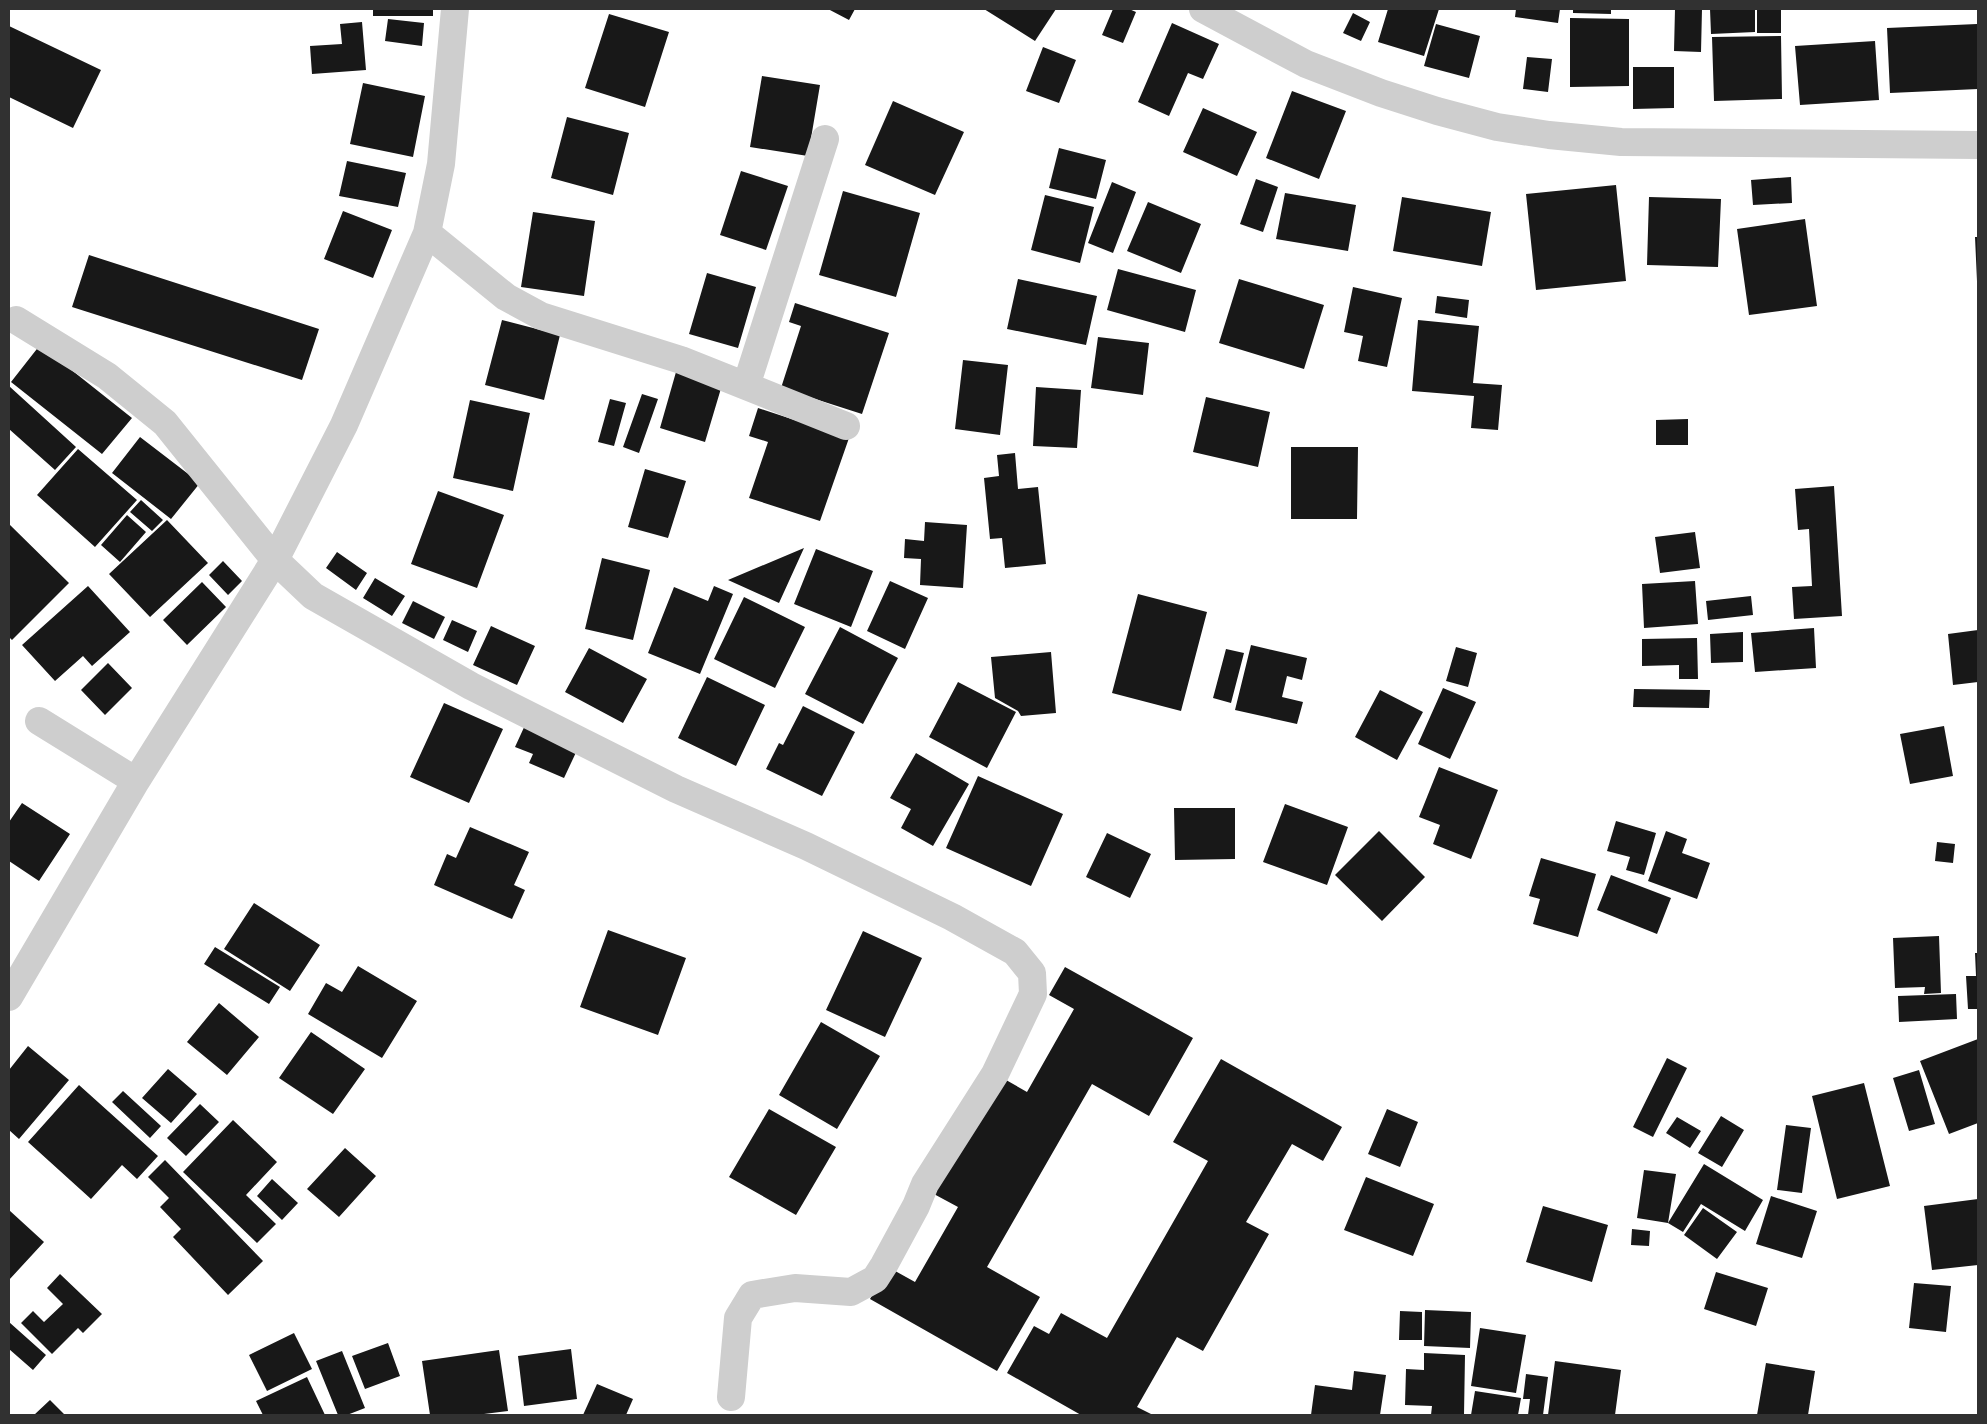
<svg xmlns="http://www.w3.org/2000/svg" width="1987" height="1424" font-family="'Alegreya Sans',sans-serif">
<rect width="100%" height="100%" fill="#fff"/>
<!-- building -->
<path fill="#181818" d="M373,9H433V16H373Z
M828,9H855L849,20Z
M984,9H1056L1035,41Z
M1113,9H1129L1136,12L1123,43L1102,35Z
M1388,9H1439L1424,56L1378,42Z
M1516,9H1560L1558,23L1515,17Z
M1573,9H1611V14L1573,13Z
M1675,9H1702L1701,52L1674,51Z
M1710,9H1755V32L1711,34Z
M1757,9H1781V33H1757Z
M1353,13L1370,22L1361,41L1343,33Z
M609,14L669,32L645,107L585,88Z
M1570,18L1629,19V86L1570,87Z
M388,19L424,23L422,46L385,41Z
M362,22L366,70L312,74L310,46L342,44L340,24Z
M1172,23L1219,44L1203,79L1188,73L1169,116L1138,102Z
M1436,24L1480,36L1469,78L1424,66Z
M1977,24L1978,89L1890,93L1887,28Z
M9,26L101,70L73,128L9,97Z
M1781,36L1782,99L1714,101L1712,37Z
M1875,41L1879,100L1800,105L1795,46Z
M1043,47L1076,60L1059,103L1026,91Z
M1527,57L1552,59L1548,92L1523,89Z
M1633,67H1674V108L1633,109Z
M762,76L820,85L808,156L750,147Z
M363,83L425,96L413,157L350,144Z
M1292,91L1346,111L1319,179L1266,158Z
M893,101L964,132L935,195L865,165Z
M1203,108L1257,132L1237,176L1183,152Z
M567,117L629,133L613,195L551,178Z
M1059,148L1106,160L1096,199L1049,188Z
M347,161L406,173L398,207L339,196Z
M741,171L788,186L766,250L720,235Z
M1791,177L1792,203L1753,205L1751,180Z
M1256,179L1278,187L1263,232L1240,224Z
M1112,182L1136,192L1113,253L1088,243Z
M1616,185L1626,281L1536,290L1526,194Z
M843,191L920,213L896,297L819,275Z
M1285,193L1356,205L1348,251L1276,239Z
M1045,195L1094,207L1080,263L1031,250Z
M1402,197L1491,212L1482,266L1393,251Z
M1649,197L1721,199L1718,267L1647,265Z
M1148,202L1201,224L1181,273L1127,251Z
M343,211L392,230L373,278L324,259Z
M533,212L595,221L584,296L521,287Z
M1805,219L1817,306L1749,315L1737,229Z
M1975,237H1978V281H1977Z
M89,255L319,329L302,380L72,307Z
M1118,269L1196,290L1185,332L1107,310Z
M707,273L756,287L738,348L689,334Z
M1018,279L1097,296L1086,345L1007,329Z
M1239,279L1324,305L1304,369L1219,343Z
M1353,287L1402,298L1387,367L1358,361L1363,336L1344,332Z
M1437,296L1469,300L1467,318L1435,313Z
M795,303L889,333L862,414L781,388L801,326L789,322Z
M502,320L560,335L544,400L485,385Z
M1418,320L1479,326L1473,383L1502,385L1498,430L1471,428L1474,396L1412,391Z
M1098,337L1149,343L1143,395L1091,388Z
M40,345L132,418L102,454L11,382Z
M963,360L1008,365L1000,435L955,429Z
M676,372L722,385L705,442L660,428Z
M9,386L76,447L55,470L9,429Z
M1036,387L1081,390L1077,448L1033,446Z
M642,394L658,399L639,453L623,447Z
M1206,397L1270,412L1258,467L1193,452Z
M610,399L626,403L614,446L598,442Z
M470,400L530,413L513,491L453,478Z
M758,408L849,438L820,521L749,498L768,442L749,436Z
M1688,419V445H1656V420Z
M140,437L200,483L171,519L112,473Z
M1291,447H1358L1357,519H1291Z
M78,449L137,500L95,547L37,495Z
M1015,453L1018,489L1038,487L1046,564L1005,568L1002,538L990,539L984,478L999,476L997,455Z
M645,469L686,481L668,538L628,527Z
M1834,486L1842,616L1794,619L1792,587L1812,586L1809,529L1798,530L1795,489Z
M438,491L504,515L477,588L411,564Z
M141,500L163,520L152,531L130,512Z
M127,515L146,532L120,562L101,545Z
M167,520L208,563L150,617L109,574Z
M925,522L967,525L963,588L920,585L921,559L904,558L905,539L924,541Z
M9,524L69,583L12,640L9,637Z
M1695,532L1700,568L1660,573L1655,537Z
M804,548L779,603L728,580Z
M816,549L873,571L851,627L794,604Z
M337,552L367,573L356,590L326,568Z
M602,558L650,570L633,640L585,629Z
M223,561L242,581L228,595L209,575Z
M375,578L405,596L392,616L363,598Z
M890,581L928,598L905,649L867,631Z
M1695,581L1698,624L1644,628L1642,584Z
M202,582L226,607L187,645L163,620Z
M88,586L130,632L92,666L83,656L55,681L22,645Z
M714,586L733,594L700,674L648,653L674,587L708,601Z
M1138,594L1207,612L1181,711L1112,693Z
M1751,596L1753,615L1708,620L1706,601Z
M744,597L805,627L775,688L714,659Z
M413,601L445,617L434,639L402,623Z
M452,620L477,631L468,652L443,640Z
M491,626L535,646L517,685L473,665Z
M840,627L898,658L863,724L805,694Z
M1814,628L1816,668L1755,672L1751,633Z
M1978,630V682L1953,685L1948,634Z
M1743,632V662L1711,663L1710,634Z
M1697,638L1698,679H1679V665L1642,666V639Z
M1251,645L1307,658L1302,680L1287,676L1282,697L1303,702L1297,724L1235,710Z
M1456,647L1477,653L1468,687L1446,681Z
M589,648L647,679L623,723L565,692Z
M1226,649L1244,653L1231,703L1213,698Z
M1051,652L1056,713L1021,716L1018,711L995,698L991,657Z
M108,663L132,688L105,715L81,690Z
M707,677L765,705L736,766L678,738Z
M958,682L1016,712L987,768L929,737Z
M1443,688L1476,702L1450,759L1418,744Z
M1634,689L1710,690L1709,708L1633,707Z
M1380,690L1423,712L1397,760L1355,737Z
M444,703L503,729L469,803L410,777Z
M803,706L855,732L822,796L766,769L779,743L783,745Z
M526,723L579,746L564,778L529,763L533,754L515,747Z
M1944,726L1953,776L1910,784L1900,734Z
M916,753L969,784L933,846L901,828L911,809L890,798Z
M1439,767L1498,790L1471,859L1433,844L1440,825L1419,817Z
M978,776L1063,814L1031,886L946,848Z
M22,803L70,834L39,881L9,861V822Z
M1285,804L1348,827L1327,885L1263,862Z
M1174,808H1235V859L1175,860Z
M1616,821L1656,833L1644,875L1626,870L1630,857L1607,851Z
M470,827L529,852L514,885L525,890L512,919L434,885L447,854L456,858Z
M1379,831L1425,877L1382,921L1335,875Z
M1666,831L1687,839L1682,853L1710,863L1697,899L1648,881Z
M1107,833L1151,854L1130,898L1086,877Z
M1937,842L1955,844L1953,863L1935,861Z
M1541,858L1596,874L1578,937L1533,924L1540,899L1529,896Z
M1611,875L1671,898L1657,934L1597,910Z
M254,903L320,945L290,991L224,949Z
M608,930L686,958L658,1035L580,1007Z
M863,931L922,958L885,1037L826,1010Z
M1939,936L1941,993L1924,994L1925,987L1895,988L1893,938Z
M215,947L280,987L269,1004L204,964Z
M1975,953H1978V1009H1968L1966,976H1976Z
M358,966L417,1001L382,1058L308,1014L326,983L342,992Z
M1065,967L1193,1038L1149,1116L1092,1084L987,1267L1040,1297L997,1371L870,1299L888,1267L915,1282L958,1207L932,1193L999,1076L1027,1092L1074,1009L1049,995Z
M1956,994L1957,1019L1899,1022L1898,996Z
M219,1003L259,1037L227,1075L187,1042Z
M821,1022L880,1056L837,1129L779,1095Z
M311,1032L365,1069L333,1114L279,1078Z
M1978,1039V1123L1949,1134L1920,1061Z
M28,1046L69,1080L19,1139L9,1130V1070Z
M1667,1058L1687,1068L1653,1137L1633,1127Z
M1221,1059L1342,1127L1323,1161L1292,1144L1246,1222L1269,1234L1203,1351L1177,1337L1137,1407L1153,1415H1081L1007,1373L1034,1326L1049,1334L1061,1313L1107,1338L1208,1161L1173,1142Z
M168,1069L197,1094L171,1123L142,1098Z
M1919,1070L1935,1124L1909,1131L1893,1078Z
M1864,1083L1890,1186L1837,1199L1812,1096Z
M79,1085L158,1156L137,1179L122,1165L91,1199L28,1142Z
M123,1091L161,1126L150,1138L112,1102Z
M200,1104L219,1122L186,1156L167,1138Z
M769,1109L836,1147L796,1215L729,1177Z
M1387,1109L1418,1122L1400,1167L1368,1154Z
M1721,1116L1744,1130L1722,1167L1698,1153Z
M1677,1117L1701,1131L1690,1148L1666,1133Z
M233,1120L277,1162L246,1195L276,1224L257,1243L183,1172Z
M1786,1125L1811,1128L1802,1193L1777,1190Z
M345,1148L376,1176L339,1217L307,1189Z
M165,1160L263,1261L228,1295L173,1237L181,1229L160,1207L169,1198L148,1177Z
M1704,1164L1763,1200L1745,1231L1701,1204L1683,1232L1668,1223L1637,1218L1644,1170L1676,1174L1668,1223Z
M1366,1177L1434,1204L1413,1256L1344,1230Z
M272,1179L298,1203L282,1220L257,1196Z
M1771,1196L1817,1211L1802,1258L1756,1244Z
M1978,1199V1265L1932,1270L1924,1206Z
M1543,1206L1608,1225L1592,1282L1526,1262Z
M1703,1208L1737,1232L1717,1259L1684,1235Z
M9,1210L44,1242L9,1280Z
M1632,1229L1650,1231L1649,1246L1631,1245Z
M1716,1272L1768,1288L1756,1326L1704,1309Z
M60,1274L102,1314L83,1333L78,1328L52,1354L21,1323L33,1311L44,1322L63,1304L47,1288Z
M1914,1283L1951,1286L1946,1332L1909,1328Z
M1425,1310L1471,1312L1470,1348L1424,1346Z
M1400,1311L1422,1312V1340H1399Z
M9,1322L46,1355L33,1370L9,1349Z
M1480,1328L1526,1335L1516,1393L1471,1386Z
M294,1333L312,1369L267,1391L249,1355Z
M388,1343L400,1376L365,1389L352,1356Z
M571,1349L577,1399L524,1406L518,1356Z
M499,1350L508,1411L476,1415H430L422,1361Z
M342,1351L365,1408L347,1415H338L316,1361Z
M1424,1353L1465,1355L1464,1415H1431L1432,1406L1405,1405L1406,1369L1424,1370Z
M1555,1361L1621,1370L1615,1415H1548Z
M1766,1363L1815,1371L1808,1415H1757Z
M1354,1371L1386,1375L1380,1415H1311L1315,1385L1352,1390Z
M1526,1374L1548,1377L1543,1415H1528L1530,1399H1523Z
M307,1377L325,1415H263L256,1401Z
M597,1384L633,1399L626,1415H583Z
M1475,1391L1521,1398L1518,1415H1471Z
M50,1400L65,1415H34Z"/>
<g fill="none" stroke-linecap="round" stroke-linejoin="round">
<!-- minor -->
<path stroke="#cecece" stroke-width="28" d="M1203,9L1306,64L1381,93L1437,111L1497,127L1549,135L1621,142L1978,145
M427,233L506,297L541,316L681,360L846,426
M16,320L107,376L165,423L275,560L313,596L471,686L676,789L806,846L952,917L1015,952L1032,973L1033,994L995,1074L925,1184L916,1206L884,1265L875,1279L851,1292L795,1288L752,1295L738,1318L731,1397
M746,386L825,139
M39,721L136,781
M9,997L136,781L275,560L344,425L427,233L441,164L455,9"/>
</g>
<!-- border -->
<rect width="1987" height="1424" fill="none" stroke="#313131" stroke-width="20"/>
</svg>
